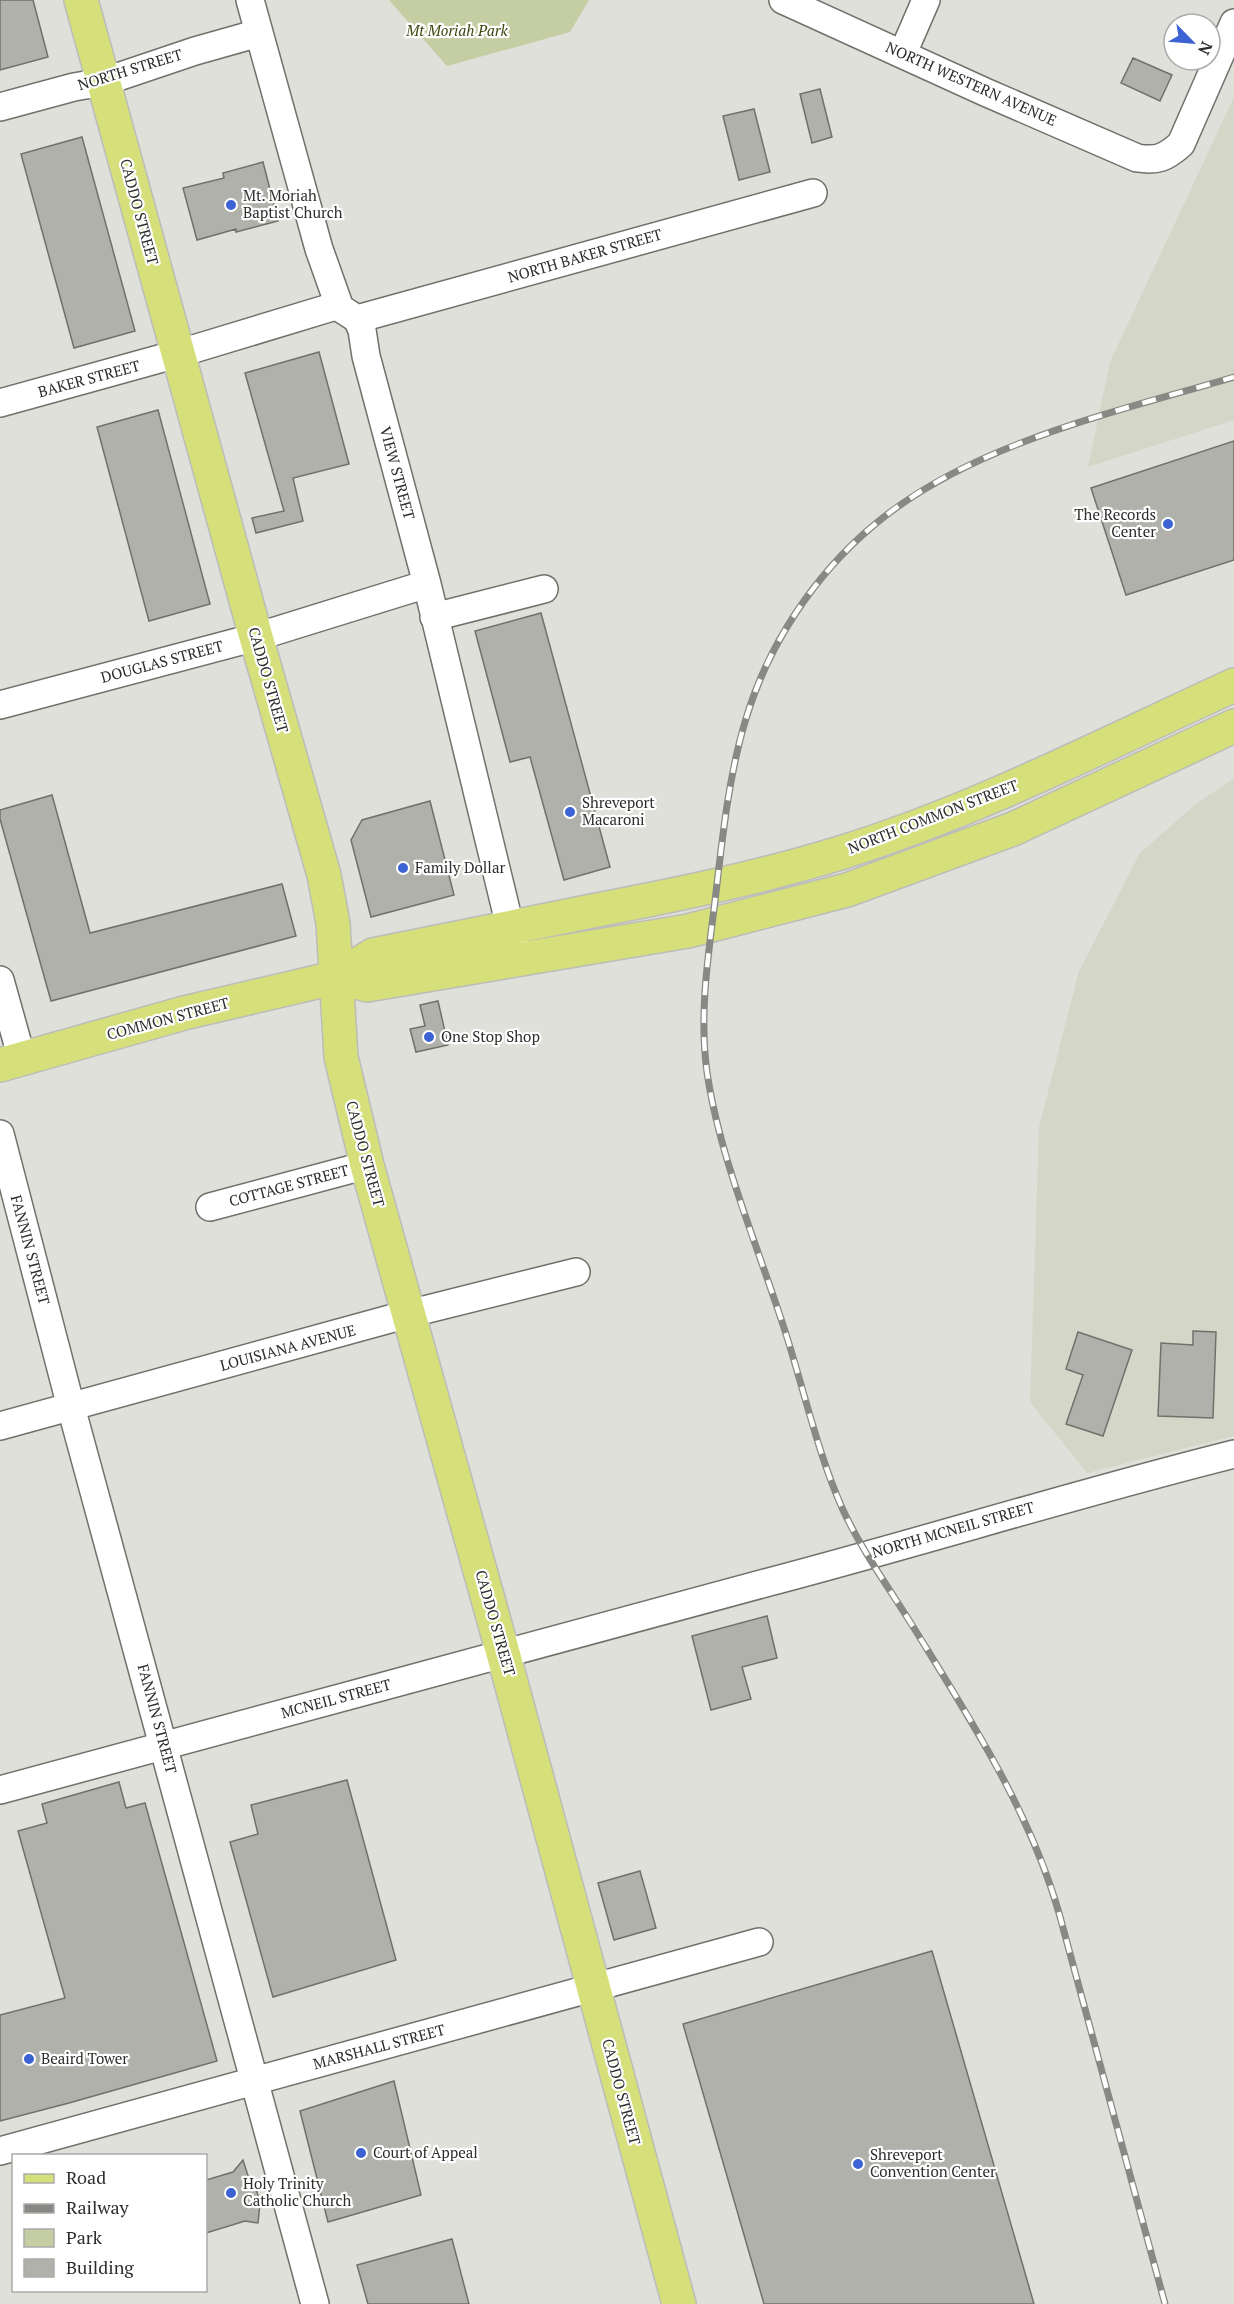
<svg xmlns="http://www.w3.org/2000/svg" width="1234" height="2304" font-family="'PT Serif',serif">
<rect width="100%" height="100%" fill="#dfe0d9"/>
<!-- built -->
<path fill="#d4d7c8" d="M1234,97V420L1088,467L1110,362Z
M1234,778V1436L1087,1473L1030,1402L1039,1127L1079,971L1140,853L1196,804Z"/>
<!-- green -->
<path fill="#c5cda3" d="M389,0H589L570,32L447,66Z"/>
<!-- building -->
<path fill="#afb1aa" stroke="#70716b" stroke-width="1.5" d="M0,0H33L48,57L0,70Z
M1133,58L1172,75L1160,101L1121,83Z
M820,89L832,137L812,143L800,94Z
M754,109L770,172L739,180L723,116Z
M82,137L135,331L74,348L21,154Z
M263,162L278,221L236,232V229L197,240L183,188L224,178L223,173Z
M319,352L349,464L293,478L303,521L256,533L252,518L284,511L245,373Z
M158,410L210,604L149,621L97,427Z
M1234,441V560L1126,595L1091,488Z
M541,613L610,867L564,880L530,757L510,762L475,631Z
M52,795L90,933L282,884L296,936L51,1001L0,819V810Z
M430,801L454,895L371,917L351,840L362,820Z
M438,1001L448,1045L416,1052L410,1029L425,1026L420,1005Z
M1193,1331L1216,1332L1213,1418L1158,1416L1161,1343L1193,1345Z
M1078,1332L1132,1350L1103,1436L1066,1424L1083,1375L1066,1369Z
M767,1616L777,1658L742,1667L751,1699L711,1710L692,1636Z
M347,1780L396,1960L273,1997L230,1842L258,1834L251,1805Z
M119,1782L126,1808L145,1803L217,2061L69,2103L0,2121V2015L65,1998L18,1831L47,1823L42,1804Z
M640,1871L656,1928L614,1940L598,1883Z
M932,1951L1034,2304H764L683,2024Z
M394,2081L421,2195L328,2222L300,2111Z
M243,2160L249,2179L253,2177L260,2203L258,2223L245,2221L206,2233V2180L233,2172Z
M452,2239L469,2304H368L357,2265Z"/>
<g fill="none" stroke-linecap="round" stroke-linejoin="round">
<!-- minor casing -->
<g stroke="#70716a" stroke-width="30">
<path id="minor" d="M250,0L319,249L340,308L357,319L362,330L366,356L427,584L515,947
M783,0L985,92L1137,158C1158,161 1165,158 1181,144L1234,23
M903,53L926,0
M0,107L74,87L103,82L195,51L259,33
M357,319L813,193
M0,403L177,354L339,305
M434,617L544,589
M0,705L256,637L427,584
M0,980L22,1059
M0,1134L71,1407L315,2304
M210,1207L367,1165
M0,1426L408,1314L576,1272
M0,1790C256,1721 513,1651 769,1582C925,1541 1078,1493 1234,1454
M0,2151C252,2080 506,2013 759,1942"/>
</g>
<!-- major casing -->
<g stroke="#bcbcbb" stroke-width="36">
<path id="major" d="M81,0L256,637L324,875L333,923L341,1057L367,1165L503,1653L679,2304
M338,977L367,985L688,931L847,890L1013,829L1234,726
M0,1065L184,1013L338,977L373,955C446,940 519,926 592,911C675,895 759,878 840,853C976,811 1105,744 1234,685"/>
</g>
<!-- minor -->
<use href="#minor" stroke="#fff" stroke-width="27"/>
<!-- major -->
<use href="#major" stroke="#d5e07a" stroke-width="33"/>
<!-- rail casing -->
<g stroke="#888984" stroke-width="7">
<path id="rail" d="M1165,2304L1059,1913C1030,1812 972,1722 917,1633C892,1592 863,1553 843,1510C817,1452 804,1389 784,1328C758,1247 719,1156 707,1072C699,1015 708,957 715,901C722,842 728,779 745,722C767,646 814,575 874,525C970,444 1115,412 1234,377"/>
</g>
<!-- rail -->
<use href="#rail" stroke="#fff" stroke-width="4.5" stroke-dasharray="14" stroke-linecap="butt"/>
</g>
<!-- markers -->
<g fill="#3c62d3" stroke="#fff" stroke-width="2">
<circle cx="231" cy="205" r="6"/>
<circle cx="1168" cy="524" r="6"/>
<circle cx="570" cy="812" r="6"/>
<circle cx="403" cy="868" r="6"/>
<circle cx="429" cy="1037" r="6"/>
<circle cx="29" cy="2059" r="6"/>
<circle cx="361" cy="2153" r="6"/>
<circle cx="858" cy="2164" r="6"/>
<circle cx="231" cy="2193" r="6"/>
</g>
<g text-anchor="middle" stroke-width="4.5" stroke-linejoin="round" paint-order="stroke">
<!-- park labels -->
<g font-size="15" font-style="italic" fill="#3f4610" stroke="#fff">
<text x="457" y="36">Mt Moriah Park</text>
</g>
<!-- street labels -->
<g font-size="15" fill="#2d2d2b" stroke="#fff">
<text transform="translate(130 70) rotate(-17)" y="5">NORTH STREET</text>
<text transform="translate(971 84) rotate(24)" y="5">NORTH WESTERN AVENUE</text>
<text transform="translate(139 212) rotate(75)" y="5">CADDO STREET</text>
<text transform="translate(585 256) rotate(-16)" y="5">NORTH BAKER STREET</text>
<text transform="translate(89 379) rotate(-15)" y="5">BAKER STREET</text>
<text transform="translate(397 473) rotate(75)" y="5">VIEW STREET</text>
<text transform="translate(162 662) rotate(-15)" y="5">DOUGLAS STREET</text>
<text transform="translate(268 680) rotate(74)" y="5">CADDO STREET</text>
<text transform="translate(933 817) rotate(-21)" y="5">NORTH COMMON STREET</text>
<text transform="translate(168 1019) rotate(-15)" y="5">COMMON STREET</text>
<text transform="translate(365 1154) rotate(75)" y="5">CADDO STREET</text>
<text transform="translate(289 1186) rotate(-15)" y="5">COTTAGE STREET</text>
<text transform="translate(30 1250) rotate(75)" y="5">FANNIN STREET</text>
<text transform="translate(288 1348) rotate(-15)" y="5">LOUISIANA AVENUE</text>
<text transform="translate(953 1530) rotate(-16)" y="5">NORTH MCNEIL STREET</text>
<text transform="translate(495 1623) rotate(74)" y="5">CADDO STREET</text>
<text transform="translate(336 1699) rotate(-15)" y="5">MCNEIL STREET</text>
<text transform="translate(157 1719) rotate(75)" y="5">FANNIN STREET</text>
<text transform="translate(379 2047) rotate(-15)" y="5">MARSHALL STREET</text>
<text transform="translate(621 2092) rotate(75)" y="5">CADDO STREET</text>
</g>
<!-- poi labels -->
<g font-size="15" fill="#2d2d2b" stroke="#fff" text-anchor="start">
<text x="243" y="201">Mt. Moriah<tspan x="243" dy="17">Baptist Church</tspan></text>
<text x="1156" y="520" text-anchor="end">The Records<tspan x="1156" dy="17">Center</tspan></text>
<text x="582" y="808">Shreveport<tspan x="582" dy="17">Macaroni</tspan></text>
<text x="415" y="873">Family Dollar</text>
<text x="441" y="1042">One Stop Shop</text>
<text x="41" y="2064">Beaird Tower</text>
<text x="373" y="2158">Court of Appeal</text>
<text x="870" y="2160">Shreveport<tspan x="870" dy="17">Convention Center</tspan></text>
<text x="243" y="2189">Holy Trinity<tspan x="243" dy="17">Catholic Church</tspan></text>
</g>
</g>
<!-- legend -->
<rect x="12" y="2154" width="195" height="138" fill="#ffffff" stroke="#ababaa" stroke-width="1.5"/>
<rect x="24" y="2174" width="30" height="9" fill="#d5e07a" stroke="#ababaa" stroke-width="1.5"/>
<text x="66" y="2184" font-size="18" fill="#2d2d2b">Road</text>
<rect x="24" y="2204" width="30" height="9" fill="#888984" stroke="#ababaa" stroke-width="1.5"/>
<text x="66" y="2214" font-size="18" fill="#2d2d2b">Railway</text>
<rect x="24" y="2229" width="30" height="18" fill="#c5cda3" stroke="#ababaa" stroke-width="1.5"/>
<text x="66" y="2244" font-size="18" fill="#2d2d2b">Park</text>
<rect x="24" y="2259" width="30" height="18" fill="#afb1aa" stroke="#ababaa" stroke-width="1.5"/>
<text x="66" y="2274" font-size="18" fill="#2d2d2b">Building</text>
<!-- north arrow -->
<g transform="translate(1192 42) rotate(115)"><circle r="28" fill="#ffffff" stroke="#ababaa" stroke-width="1.5"/>
<path d="M0-4.5L10 22L0 15L-10 22Z" fill="#3c62d3"/>
<text y="-9" font-size="16" font-weight="bold" text-anchor="middle" fill="#2d2d2b">N</text>
</g>
</svg>
